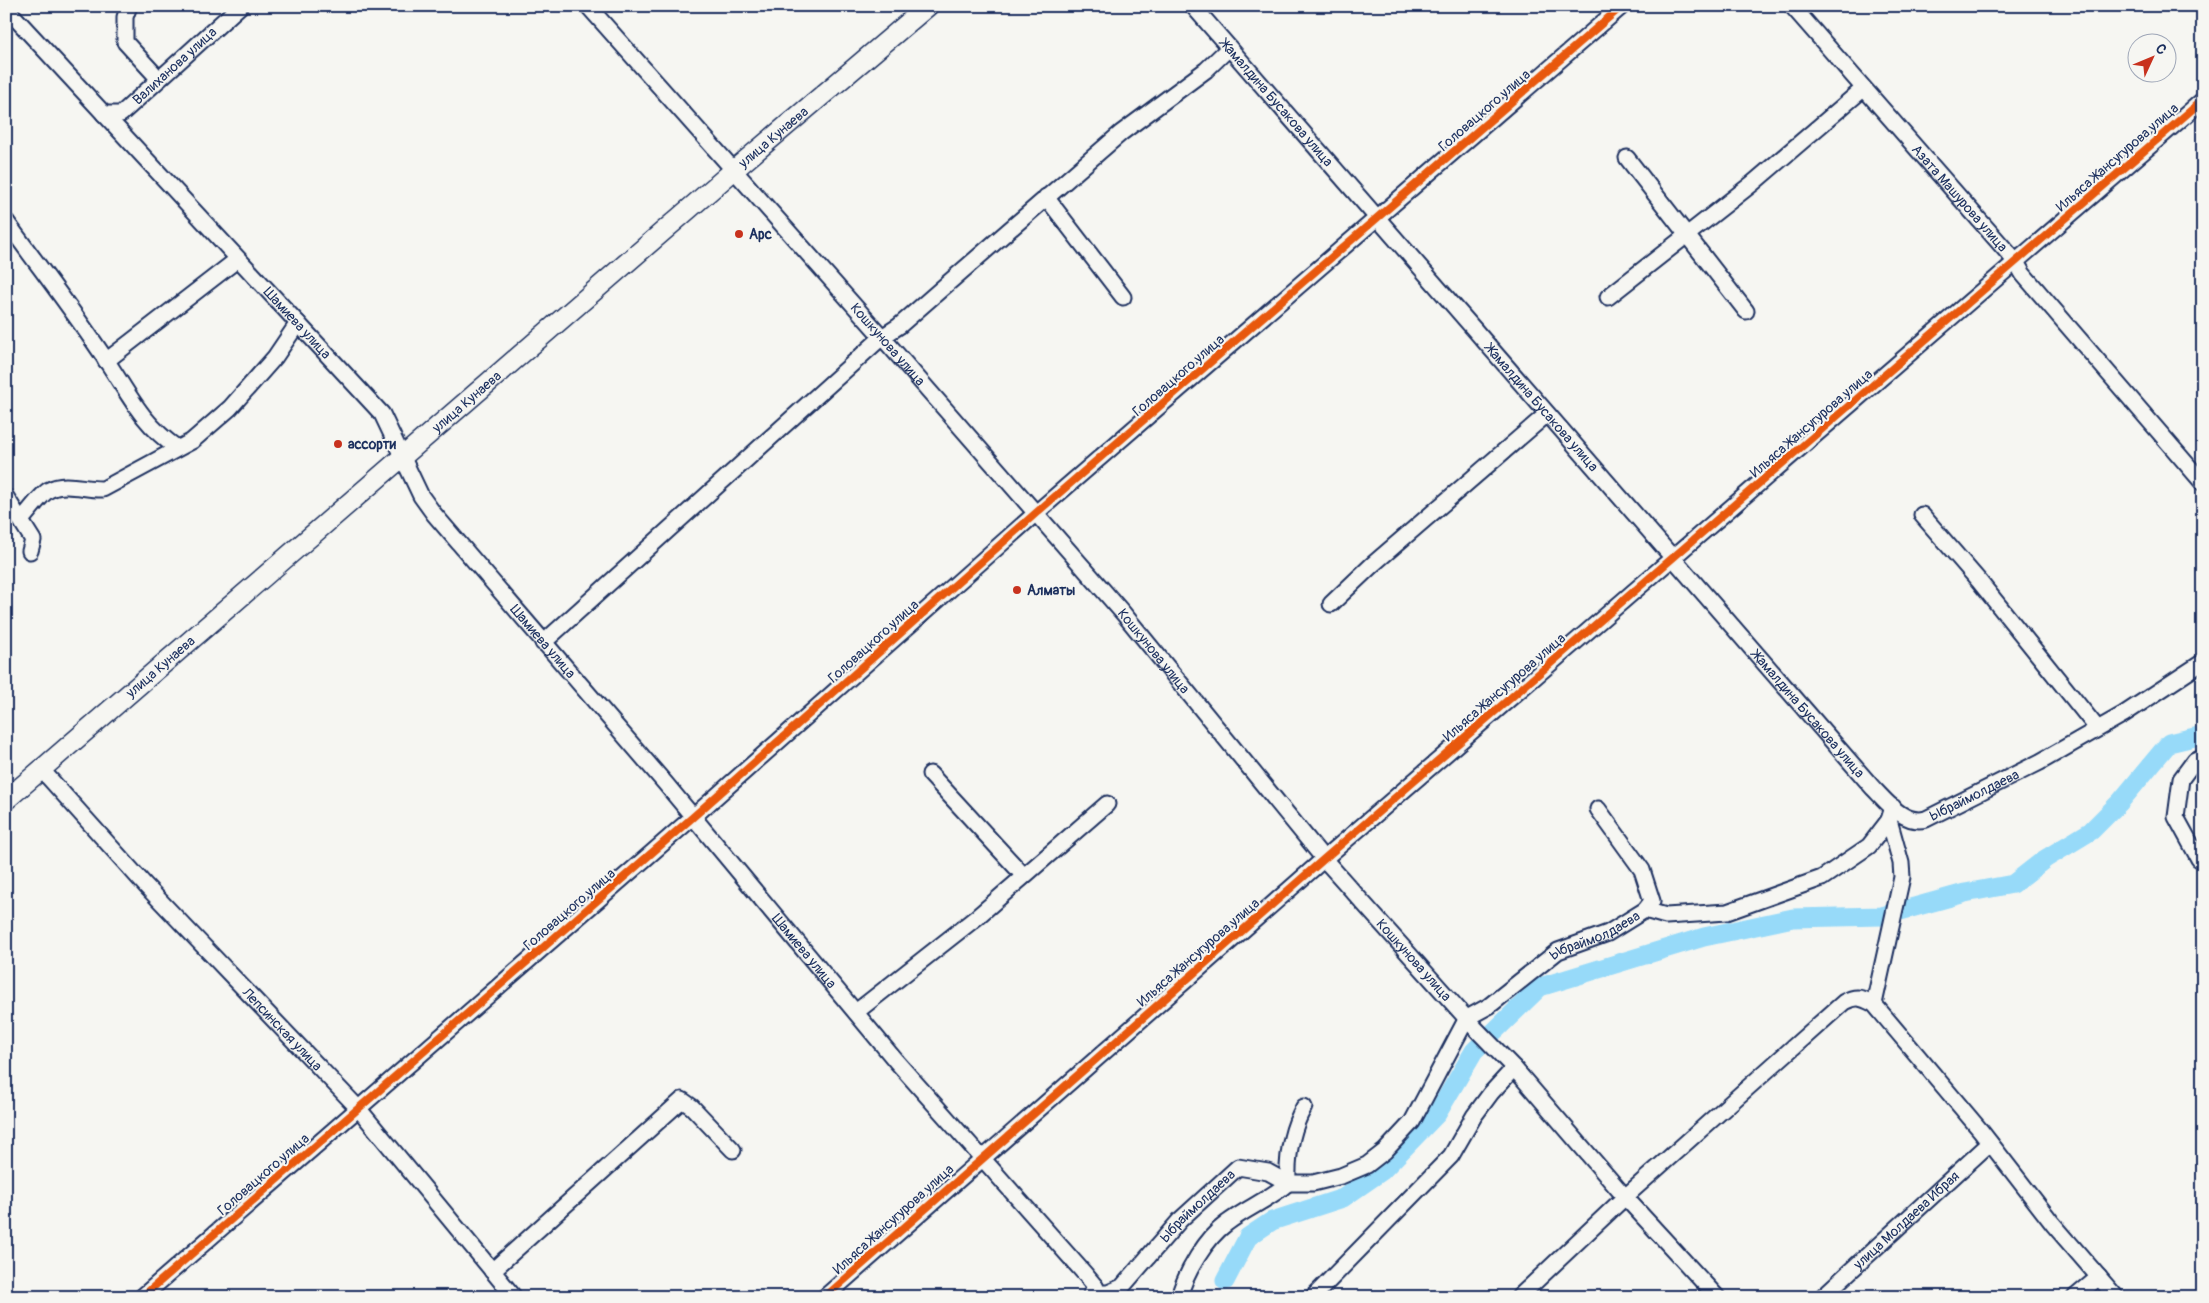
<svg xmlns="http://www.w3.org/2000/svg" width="2209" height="1303" font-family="Pangolin,sans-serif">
<rect width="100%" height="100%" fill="#f6f6f2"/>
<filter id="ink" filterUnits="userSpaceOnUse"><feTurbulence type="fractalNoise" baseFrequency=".02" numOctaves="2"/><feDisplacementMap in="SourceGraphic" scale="10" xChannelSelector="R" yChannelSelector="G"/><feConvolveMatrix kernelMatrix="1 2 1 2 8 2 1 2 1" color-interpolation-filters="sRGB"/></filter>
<g filter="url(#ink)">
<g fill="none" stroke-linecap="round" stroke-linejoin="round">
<!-- river -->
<path stroke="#97daf9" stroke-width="19" d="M1225,1281L1248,1237L1272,1221L1343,1198L1382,1171L1437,1114L1474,1051L1540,987L1704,937L1793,918L1882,916L1965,893L2013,884L2045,859L2091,831L2120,802L2169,743L2203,735"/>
<!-- minor casing -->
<g stroke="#1b2f5e" stroke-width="19">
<g id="minor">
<path d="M129,6L125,17V42L159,79"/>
<path id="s1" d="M588,6L882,337L1123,613L1324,859L1475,1028L1514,1068L1625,1197L1717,1297"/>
<path id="s2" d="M1193,6L1873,788C1887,802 1904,825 1926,819L2040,762L2124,714L2203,662"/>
<path id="s3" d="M1792,6L2016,262L2023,274L2203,483"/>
<path id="s4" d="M6,8L382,414L421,496L434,514L665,783L896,1061L1085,1274L1095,1286L1090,1297"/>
<path id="s5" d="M104,114H121L240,6"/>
<path d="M1627,158L1746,311"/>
<path d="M1046,197L1123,297"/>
<path d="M6,221C39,267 75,313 106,360C129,394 142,424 177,448"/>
<path d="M1608,297L1753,183L1863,89"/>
<path d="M106,361L238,259"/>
<path d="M6,497L33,540L30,551"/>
<path d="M1922,515L1979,581L2097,728"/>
<path d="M22,519C29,512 41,494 49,490C65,481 86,490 103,489L192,441L230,408L275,357L298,323"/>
<path d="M1331,604L1372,565L1547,414"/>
<path d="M543,643L882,337L899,326L947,284L1121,133L1206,70L1229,48"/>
<path id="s6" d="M41,769L146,886L358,1108L514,1297"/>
<path d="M930,774L1024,876"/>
<path d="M2199,859L2176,817L2181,779L2195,760L2203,757"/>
<path d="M1645,910L1666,916L1727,912L1822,878L1869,846L1889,820L1893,807"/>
<path d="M1874,1004L1902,877L1901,863L1889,820"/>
<path d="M856,1012L977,917L1107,804"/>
<path d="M492,1271L682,1100L692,1107L733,1150"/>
<path id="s7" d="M1095,1286L1098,1293H1108L1122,1287L1180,1220L1238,1167L1268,1172L1288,1183H1313L1341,1176L1367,1165L1385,1151L1412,1122L1467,1018L1489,1006L1558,951L1608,933L1645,910L1652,901L1642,870L1598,809"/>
<path d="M142,1297L693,817L1036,513L1622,6"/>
<path d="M825,1297L1324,859L2203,100"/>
<path d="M1179,1297C1186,1272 1206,1238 1227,1223C1247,1208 1270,1199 1288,1183C1287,1157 1291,1130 1304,1107"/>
<path d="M1313,1297L1451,1156L1474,1116L1491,1093L1514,1068"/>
<path d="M1519,1297L1625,1197L1844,1002C1857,995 1862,998 1874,1004L1981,1131L2053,1224L2116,1297"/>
<path id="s8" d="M1822,1297L1990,1143"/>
<path d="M2075,1297L2099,1277"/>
</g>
</g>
<!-- major casing -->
<g stroke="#1b2f5e" stroke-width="22">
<g id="major">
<path id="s9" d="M6,800L734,170L928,6"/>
</g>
</g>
<!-- minor -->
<use href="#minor" stroke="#f6f6f2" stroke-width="15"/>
<!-- major -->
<use href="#major" stroke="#f6f6f2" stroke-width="19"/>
<!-- cycleway casing -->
<g stroke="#f6f6f2" stroke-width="11">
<path id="cycleway" d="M142,1297L693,817L1036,513L1622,6
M825,1297L1324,859L2203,100"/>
</g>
<!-- cycleway -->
<use href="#cycleway" stroke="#e8590c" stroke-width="8"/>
</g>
</g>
<!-- markers -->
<g fill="#c8321e" stroke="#f6f6f2" stroke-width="2">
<circle cx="739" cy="234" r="5"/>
<circle cx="338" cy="444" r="5"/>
<circle cx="1017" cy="590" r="5"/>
</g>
<g text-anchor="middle" stroke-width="4" stroke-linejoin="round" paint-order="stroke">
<!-- street labels -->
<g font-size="14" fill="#1b2f5e" stroke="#f6f6f2">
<text dy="5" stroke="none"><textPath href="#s5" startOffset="89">Валиханова улица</textPath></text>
<text dy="5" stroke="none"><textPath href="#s2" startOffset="128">Жамалдина Бусакова улица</textPath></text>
<text transform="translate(1484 110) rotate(-41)" y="5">Головацкого улица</text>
<text dy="5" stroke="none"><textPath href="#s9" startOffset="1014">улица Кунаева</textPath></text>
<text transform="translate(2117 157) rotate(-41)" y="5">Ильяса Жансугурова улица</text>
<text dy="5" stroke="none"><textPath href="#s3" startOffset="255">Азата Машурова улица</textPath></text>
<text dy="5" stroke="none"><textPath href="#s4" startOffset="429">Шамиева улица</textPath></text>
<text dy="5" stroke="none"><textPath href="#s1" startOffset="452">Кошкунова улица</textPath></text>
<text transform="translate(1178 375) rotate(-41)" y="5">Головацкого улица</text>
<text dy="5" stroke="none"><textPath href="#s9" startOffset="609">улица Кунаева</textPath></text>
<text dy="5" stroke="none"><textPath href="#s2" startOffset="532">Жамалдина Бусакова улица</textPath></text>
<text transform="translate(1811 423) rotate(-41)" y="5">Ильяса Жансугурова улица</text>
<text dy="5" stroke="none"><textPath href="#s4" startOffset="834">Шамиева улица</textPath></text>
<text transform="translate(873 641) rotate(-42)" y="5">Головацкого улица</text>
<text dy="5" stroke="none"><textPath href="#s1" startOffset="858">Кошкунова улица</textPath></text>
<text dy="5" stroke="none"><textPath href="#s9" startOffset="204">улица Кунаева</textPath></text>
<text transform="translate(1504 687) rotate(-41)" y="5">Ильяса Жансугурова улица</text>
<text dy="5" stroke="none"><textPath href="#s2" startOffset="938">Жамалдина Бусакова улица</textPath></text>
<text dy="5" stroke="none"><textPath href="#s2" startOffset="1155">Ыбраймолдаева</textPath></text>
<text transform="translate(569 909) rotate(-41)" y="5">Головацкого улица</text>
<text dy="5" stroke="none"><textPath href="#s7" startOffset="669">Ыбраймолдаева</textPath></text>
<text dy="5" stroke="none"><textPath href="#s4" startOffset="1239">Шамиева улица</textPath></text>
<text transform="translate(1198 952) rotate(-41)" y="5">Ильяса Жансугурова улица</text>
<text dy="5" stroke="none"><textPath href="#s1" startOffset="1262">Кошкунова улица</textPath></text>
<text dy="5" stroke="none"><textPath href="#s6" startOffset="355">Лепсинская улица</textPath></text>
<text transform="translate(263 1174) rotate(-41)" y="5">Головацкого улица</text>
<text dy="5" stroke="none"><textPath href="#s7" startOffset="144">Ыбраймолдаева</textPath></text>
<text transform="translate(893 1219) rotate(-42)" y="5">Ильяса Жансугурова улица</text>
<text dy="5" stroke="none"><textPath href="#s8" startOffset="114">улица Молдаева Ибрая</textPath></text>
</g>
<!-- poi labels -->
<g font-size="14" font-weight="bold" fill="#1b2f5e" stroke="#f6f6f2" text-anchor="start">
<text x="749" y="239">Арс</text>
<text x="348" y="449">ассорти</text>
<text x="1027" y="595">Алматы</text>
</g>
</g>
<!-- margin -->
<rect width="2209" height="1303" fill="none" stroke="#f6f6f2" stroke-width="25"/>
<rect x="12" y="12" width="2184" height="1278" fill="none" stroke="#1b2f5e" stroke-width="2" filter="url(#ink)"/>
<!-- north arrow -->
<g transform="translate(2152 58) rotate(46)"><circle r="24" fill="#f6f6f2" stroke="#9ea6b7"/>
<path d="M0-4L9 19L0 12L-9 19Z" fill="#c8321e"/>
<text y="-8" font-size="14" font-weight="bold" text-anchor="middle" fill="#1b2f5e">С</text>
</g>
</svg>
